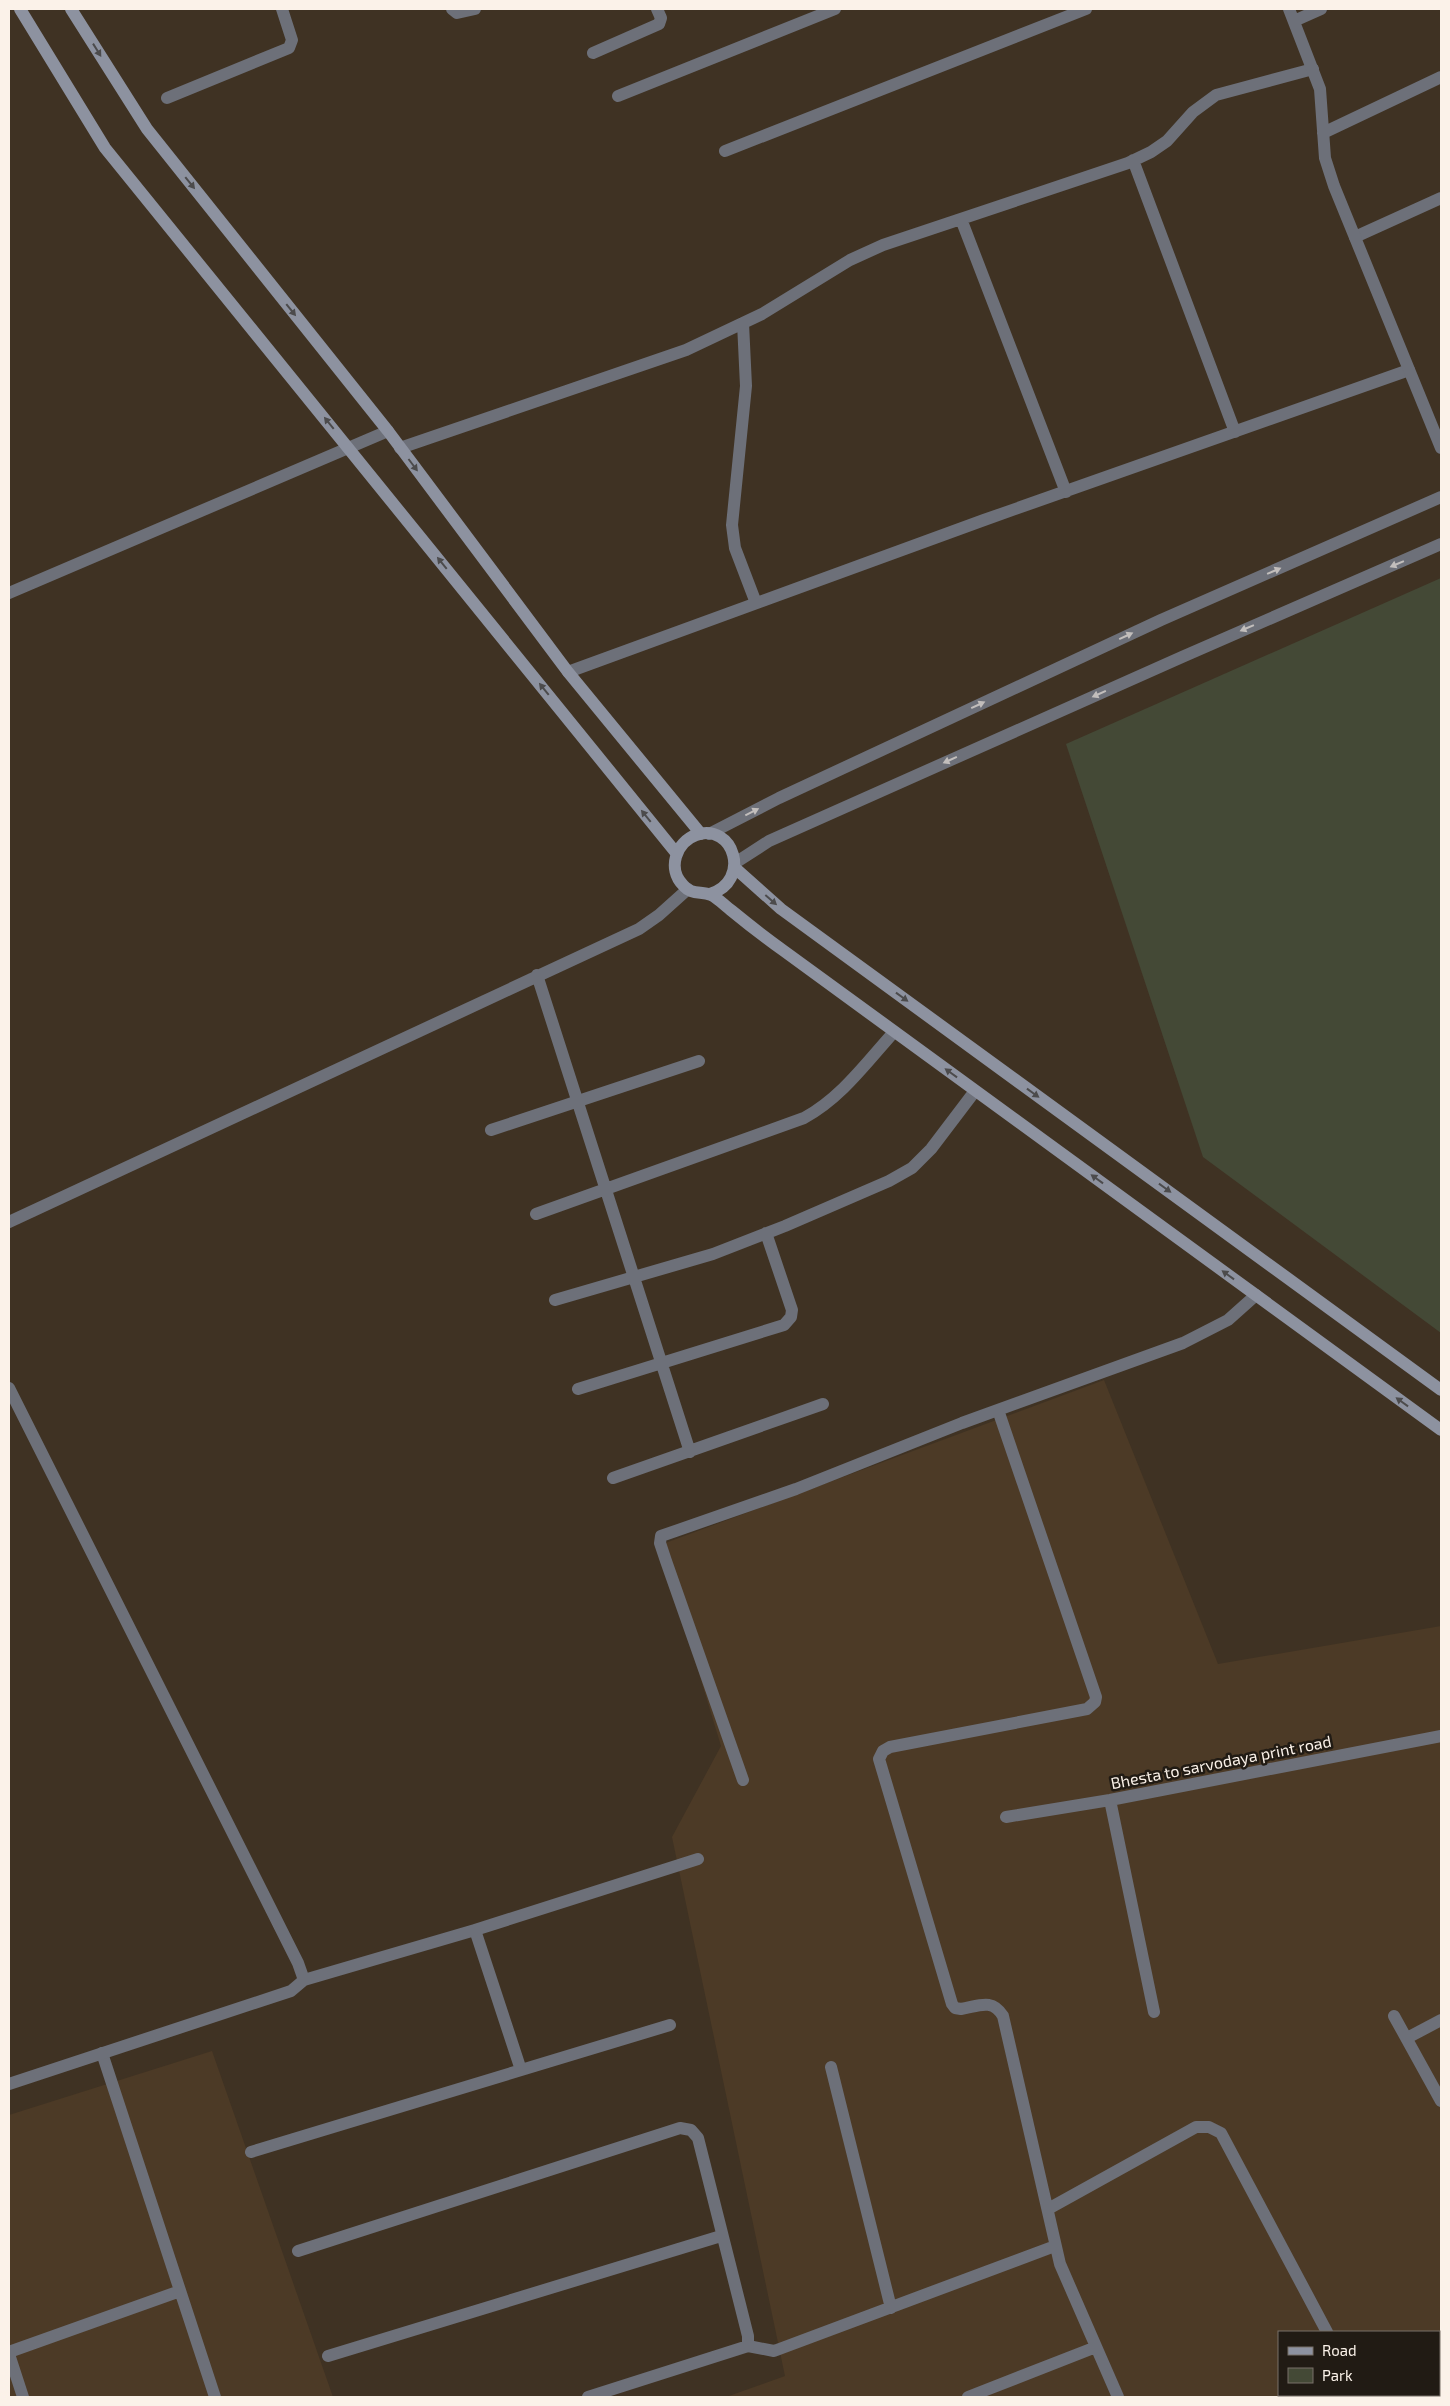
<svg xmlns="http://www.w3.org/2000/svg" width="1450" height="2406" font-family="'Exo 2',sans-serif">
<rect width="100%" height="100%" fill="#3f3223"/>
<!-- built -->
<path fill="#4c3a26" d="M1104,1380L1218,1664L1441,1626V2391L1439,2393V2332H1279V2395H1436L1432,2397H726L785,2376L672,1837L721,1746L660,1545Z
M212,2051L333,2397H9V2115Z"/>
<!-- green -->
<path fill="#444936" d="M1441,578V1333L1203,1157L1066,744Z"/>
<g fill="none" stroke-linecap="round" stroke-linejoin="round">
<!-- lane -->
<path stroke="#6d7079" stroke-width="12" d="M1133,160L1235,432
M961,219L1066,492
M1355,237L1441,198
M743,323L746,386L732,525L735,548L756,603
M400,448L686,350L762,314L850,260L883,245L1128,163L1151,152L1167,141L1193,112L1216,95L1313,69
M568,672L984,520L1409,370
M998,1410L1096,1697L1095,1702L1087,1709L890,1747L883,1751L879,1759L952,2004L955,2008L961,2009C979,2006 992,1998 1003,2016L1060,2264L1118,2397
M743,1780L666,1561L660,1543L661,1536L796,1489L962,1423L1183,1343L1228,1320L1256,1295
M1110,1800L1154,2012
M1006,1817L1110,1800L1441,1736
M1394,2016L1441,2101
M1407,2038L1441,2020
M102,2053L215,2397
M831,2067L891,2308
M1048,2209L1196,2127H1209L1221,2133L1327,2332
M748,2346L774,2351L1055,2246
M9,2352L180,2291
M9,2354L23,2397
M968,2397L1096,2347"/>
<!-- street -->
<path stroke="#6d7079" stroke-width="12" d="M452,9L457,13L475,9
M1289,9L1320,89L1325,158L1334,186L1441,448
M1294,21L1321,9
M593,53L659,24L661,18L657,9
M618,96L835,9
M167,98L289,48L292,40L282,9
M1323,133L1441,77
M725,151L1086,9
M9,593L388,431
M709,834L779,798L1161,620L1441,497
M735,863L769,841L1182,657L1441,544
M537,975L690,1452
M491,1130L699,1061
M536,1214L804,1118C841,1098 866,1063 894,1032
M9,1222L639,929L659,915L688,889
M555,1300L713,1254L785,1226L889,1181L912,1168L931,1149L975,1091
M9,1388L298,1963L304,1980L291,1991L9,2084
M578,1389L784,1325L791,1317L792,1310L766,1233
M613,1478L823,1404
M475,1930L521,2070
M304,1980L475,1930L698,1859
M251,2152L670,2025
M298,2251L680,2128L691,2130L698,2138L748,2336V2346L588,2397
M328,2356L721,2236"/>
<!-- secondary -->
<path stroke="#8d92a0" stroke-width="12" d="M20,9L105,148L677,854
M71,9L147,129L388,431L568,672L701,834
M735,868L781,909L1441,1390
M710,894C752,881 734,822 696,835C676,842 667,869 683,885C691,895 701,891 711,895C718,898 725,906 732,911C749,925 766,938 784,951L1441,1430"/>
</g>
<!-- one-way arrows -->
<defs><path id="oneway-solid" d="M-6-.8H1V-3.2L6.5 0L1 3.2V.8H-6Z" transform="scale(1.25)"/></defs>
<g fill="#4c4b4c">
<use href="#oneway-solid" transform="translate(97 50) rotate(58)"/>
<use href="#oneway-solid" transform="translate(190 183) rotate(51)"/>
<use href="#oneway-solid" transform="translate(291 310) rotate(51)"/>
<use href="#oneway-solid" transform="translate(329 423) rotate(-129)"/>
<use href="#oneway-solid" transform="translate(413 465) rotate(53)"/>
<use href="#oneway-solid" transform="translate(442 563) rotate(-129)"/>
<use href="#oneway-solid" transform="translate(544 689) rotate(-129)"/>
<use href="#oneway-solid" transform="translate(646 816) rotate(-129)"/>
<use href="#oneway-solid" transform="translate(771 900) rotate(41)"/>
<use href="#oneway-solid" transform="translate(902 997) rotate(36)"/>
<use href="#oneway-solid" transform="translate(951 1073) rotate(-144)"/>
<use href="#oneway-solid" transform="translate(1033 1093) rotate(36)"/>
<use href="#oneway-solid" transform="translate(1097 1179) rotate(-144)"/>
<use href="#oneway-solid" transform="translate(1165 1188) rotate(36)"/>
<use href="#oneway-solid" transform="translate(1228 1275) rotate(-144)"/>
<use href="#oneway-solid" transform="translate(1402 1402) rotate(-144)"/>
</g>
<g fill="#c2bebc">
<use href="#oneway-solid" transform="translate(1397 564) rotate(157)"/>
<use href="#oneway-solid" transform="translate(1274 571) rotate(-23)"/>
<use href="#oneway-solid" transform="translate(1247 628) rotate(157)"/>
<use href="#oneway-solid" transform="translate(1126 636) rotate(-25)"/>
<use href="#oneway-solid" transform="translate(1099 694) rotate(156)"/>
<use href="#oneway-solid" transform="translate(978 705) rotate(-25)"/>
<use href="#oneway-solid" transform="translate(950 760) rotate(156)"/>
<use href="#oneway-solid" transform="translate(752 812) rotate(-27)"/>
</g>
<g text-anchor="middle" stroke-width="5" stroke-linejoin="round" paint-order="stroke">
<!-- street labels -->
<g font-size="16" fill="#fbf2e9" stroke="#211b14">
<text transform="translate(1221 1762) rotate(-11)" y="6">Bhesta to sarvodaya print road</text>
</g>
</g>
<!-- border -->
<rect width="1450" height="2406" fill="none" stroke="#fbf2e9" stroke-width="20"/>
<!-- legend -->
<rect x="1278" y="2331" width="162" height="65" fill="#211b14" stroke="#787169"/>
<rect x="1288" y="2347" width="25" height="8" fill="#8d92a0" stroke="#787169"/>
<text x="1322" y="2356" font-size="15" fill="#fbf2e9">Road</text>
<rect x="1288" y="2368" width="25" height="15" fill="#444936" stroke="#787169"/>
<text x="1322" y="2381" font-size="15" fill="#fbf2e9">Park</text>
</svg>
